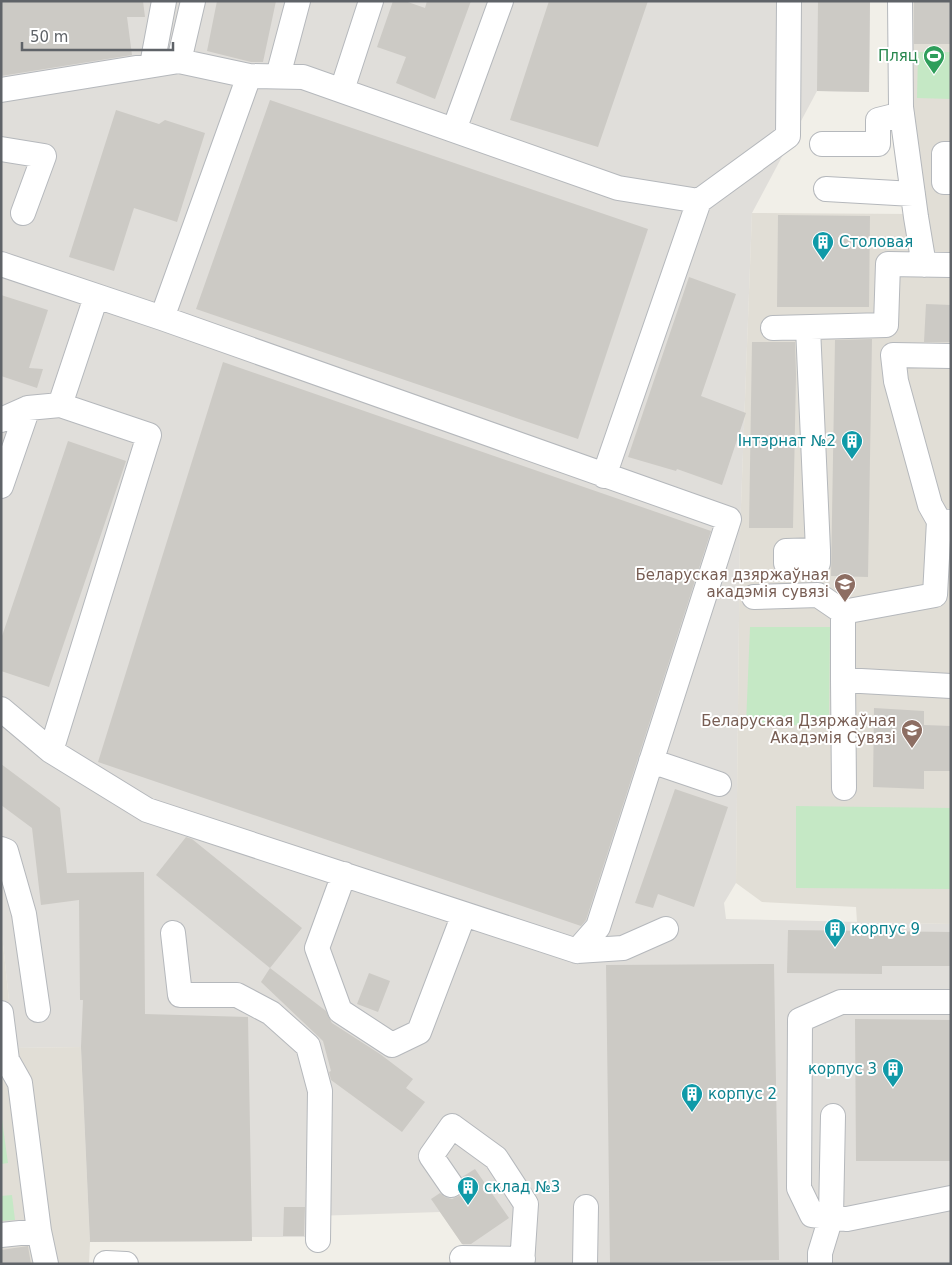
<svg xmlns="http://www.w3.org/2000/svg" width="952" height="1265" font-family="'DejaVu Sans',sans-serif">
<rect width="100%" height="100%" fill="#f1efe8"/>
<!-- industrial -->
<path fill="#e0deda" d="M1,1H870L869,92L817,91L752,213L740,532L736,883L724,903L726,919L951,924V1264H460L465,1248L440,1212L313,1216V1237H252V1241L90,1242L81,1047L14,1048L1,925Z"/>
<!-- education -->
<path fill="#e1ded6" d="M898,1H951V924L857,922L856,907L762,902L736,883L740,532L752,213L913,214L914,109L901,107Z
M1,925L14,1048L81,1047L90,1242L89,1264H1Z"/>
<!-- green -->
<path fill="#c5e8c5" d="M918,52H951V99L917,98Z
M750,627H830L829,726L746,724Z
M796,806L951,808V889L796,888Z
M1,1113L8,1163L1,1164Z
M12,1195L15,1220L1,1221V1196Z"/>
<!-- building -->
<path fill="#cccac5" d="M1,1H143L145,17H127L132,55L1,76Z
M217,1H276L263,62H251L207,51Z
M393,1H405L425,8L427,1H471L435,99L396,83L406,57L377,47Z
M549,1H648L598,147L510,120Z
M818,1H870L869,92L817,91Z
M914,1H951V44H914Z
M270,100L648,229L578,439L196,309Z
M116,110L159,124L165,120L205,133L177,222L134,208L114,271L69,257Z
M778,215L870,216L869,307H777Z
M689,277L736,294L701,396L746,413L722,485L677,469L676,471L628,457Z
M1,295L48,310L29,368L43,369L37,388L1,376Z
M926,304L951,305V342H924Z
M872,339L868,577L831,576L835,340Z
M752,342H795L796,374L793,528H749Z
M223,362L711,531L586,920L581,926L98,762Z
M68,441L126,461L49,687L1,671V639Z
M874,708L924,711V725L951,726V771H924V789L873,787Z
M1,764L60,808L67,873L144,872L145,1014L248,1017L252,1241L90,1242L81,1047L83,1000H80L79,900L41,905L32,828L1,805Z
M675,789L728,807L694,907L658,894L653,908L635,903Z
M186,837L192,839L302,928L270,968L156,875Z
M788,930L951,932V966H882V974L787,973Z
M774,964L779,1260L610,1263L606,965Z
M270,968L326,1011L332,1023L380,1054L413,1079L406,1088L425,1102L402,1132L331,1080L329,1072L331,1071L323,1041L261,982Z
M369,973L390,981L378,1012L357,1004Z
M855,1019L951,1020V1161H856Z
M475,1169L509,1218L471,1244H462L431,1199L440,1193L445,1197L452,1199L459,1196L464,1190L465,1184L462,1177Z
M284,1207H305L304,1236H283Z
M28,1246L31,1264H1V1250Z"/>
<g fill="none" stroke-linecap="round" stroke-linejoin="round">
<!-- minor casing -->
<g stroke="#b5b8bc" stroke-width="26">
<path id="minor" d="M900,1L901,107L916,217L924,265
M179,61L249,76
M152,65L164,1
M278,76L298,1
M1,90L179,61L193,1
M342,90L371,1
M454,130L501,1
M822,144H878V120L902,114
M1,149L44,156L23,213
M951,154H944V182H951
M826,189L913,194
M699,201L788,136L789,1
M1,264L162,318L729,519L598,927L577,951L147,810L51,751L1,709
M162,318L249,76L303,77L618,188L699,201L604,476
M773,328L886,325L888,264L951,265
M808,328L818,550V563H786V551L818,550
M951,356L893,355L896,381L930,505L939,521L951,522
M1,420L28,408
M1,486L28,408L60,405
M754,597L818,595L843,612V680
M843,612L935,595L939,521
M51,751L149,435L60,405L96,297
M651,761L719,784
M844,788L843,680L951,686
M1,849L6,851L24,914L38,1010
M344,874L317,948L340,1011L392,1045L419,1032L464,914
M173,933L180,995H237L271,1013L308,1046L320,1091L318,1240
M577,951L623,948L666,929
M951,1002H841L800,1020L799,1188L812,1215L847,1219L951,1198
M1,1013L7,1060L20,1083L39,1231L46,1264
M451,1185L431,1156L452,1126L496,1158L526,1204L522,1264
M1,1235L39,1231
M462,1258L523,1259
M106,1263L126,1264
M585,1264L586,1207
M820,1264V1253L831,1217L833,1116"/>
</g>
<!-- minor -->
<use href="#minor" stroke="#fff" stroke-width="24"/>
</g>
<!-- icons -->
<defs>
<g id="stadium-pin" transform="scale(1.125)"><path d="M0 17L-7.5 6A9.5 9.5 0 1 1 7.5 6Z" fill="#2e9e5b" stroke="#fff"/><path d="M0-5a6.5 5 0 1 0 0 10a6.5 5 0 1 0 0-10ZM-3.5-1.8h7v3.6h-7Z" fill="#fff"/></g>
<g id="building-pin" transform="scale(1.125)"><path d="M0 17L-7.5 6A9.5 9.5 0 1 1 7.5 6Z" fill="#0f9aa8" stroke="#fff"/><path d="M-4-6H4V6H1V3H-1V6H-4ZM-2.5-4.3h1.7v1.8h-1.7ZM.8-4.3h1.7v1.8H.8ZM-2.5-1h1.7V.8h-1.7ZM.8-1h1.7V.8H.8Z" fill="#fff"/></g>
<g id="university-pin" transform="scale(1.125)"><path d="M0 17L-7.5 6A9.5 9.5 0 1 1 7.5 6Z" fill="#8d6e63" stroke="#fff"/><path d="M0-5L7-2L0 1L-7-2ZM-4 1L0 2.5L4 1V4Q0 6-4 4Z" fill="#fff"/></g>
</defs>
<g fill-rule="evenodd">
<use href="#stadium-pin" x="934" y="56"/>
<use href="#building-pin" x="823" y="242"/>
<use href="#building-pin" x="852" y="441"/>
<use href="#university-pin" x="845" y="584"/>
<use href="#university-pin" x="912" y="730"/>
<use href="#building-pin" x="835" y="929"/>
<use href="#building-pin" x="893" y="1069"/>
<use href="#building-pin" x="692" y="1094"/>
<use href="#building-pin" x="468" y="1187"/>
</g>
<g text-anchor="middle" stroke-width="4" stroke-linejoin="round" paint-order="stroke">
<!-- leisure labels -->
<g font-size="15" fill="#27864d" stroke="#fff" text-anchor="end">
<text x="918" y="61">Пляц</text>
</g>
<!-- culture labels -->
<g font-size="15" fill="#0d838f" stroke="#fff" text-anchor="start">
<text x="839" y="247">Столовая</text>
<text x="836" y="446" text-anchor="end">Інтэрнат №2</text>
<text x="851" y="934">корпус 9</text>
<text x="877" y="1074" text-anchor="end">корпус 3</text>
<text x="708" y="1099">корпус 2</text>
<text x="484" y="1192">склад №3</text>
</g>
<!-- education labels -->
<g font-size="15" fill="#785e54" stroke="#fff" text-anchor="end">
<text x="829" y="580">Беларуская дзяржаўная<tspan x="829" dy="17">акадэмія сувязі</tspan></text>
<text x="896" y="726">Беларуская Дзяржаўная<tspan x="896" dy="17">Акадэмія Сувязі</tspan></text>
</g>
</g>
<!-- border -->
<rect width="952" height="1265" fill="none" stroke="#5f6368" stroke-width="5"/>
<!-- scale -->
<path d="M22 42v8h151v-8" fill="none" stroke="#5f6368" stroke-width="2.5"/>
<text x="30" y="42" font-size="15" fill="#5f6368" stroke="#ffffff" stroke-width="4" paint-order="stroke">50 m</text>
</svg>
